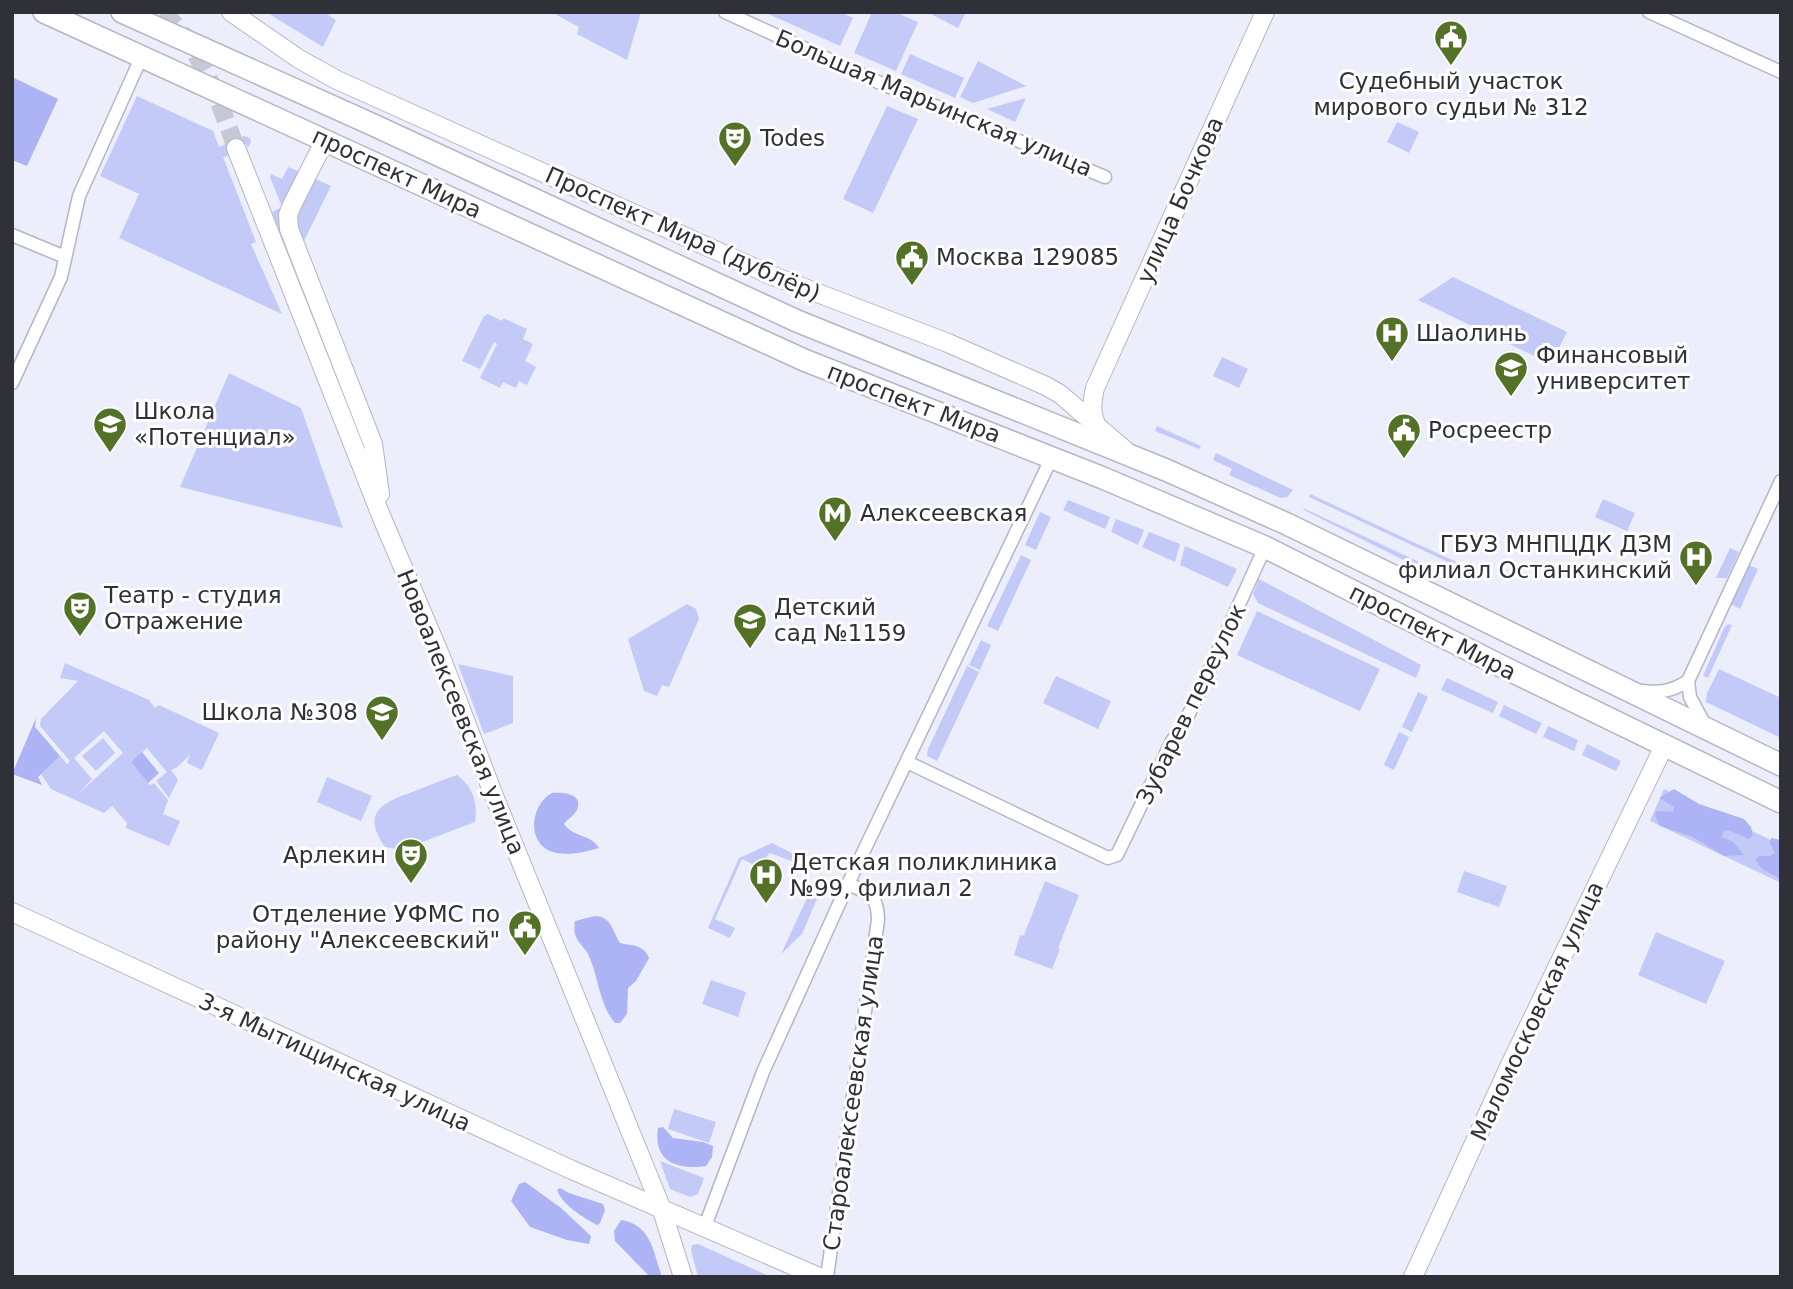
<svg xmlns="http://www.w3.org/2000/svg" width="1793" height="1289" font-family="'DejaVu Sans',sans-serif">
<rect width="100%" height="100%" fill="#eceefc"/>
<!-- green -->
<path fill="#c3caf8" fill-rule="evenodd" d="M266,12H324L336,20L323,47Z
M551,12H641L627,60L577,34L579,27Z
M764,12H840L853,18L840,46Z
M872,12H895L918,22L896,71L854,53Z
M927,12H966L958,28Z
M910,54L964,78L955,98L901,74Z
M978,61L1026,86L973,103L960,97Z
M137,96L213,131L219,147L244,136L250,138L251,142L248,148L246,144L227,152L228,156L223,157L256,242L251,244L282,314L119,238L139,194L100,176Z
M1026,98L1015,122L987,109Z
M887,106L918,119L873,213L843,199Z
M1397,122L1419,132L1409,153L1387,142Z
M288,167L300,172L284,204L367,448L364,447L272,212L282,207L270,177L271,174L282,179Z
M313,178L331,186L302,245L294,220Z
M1453,277L1567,332L1551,364L1418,300Z
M488,314L502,321L503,318L527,329L523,339L533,344L525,361L536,367L527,385L519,381L516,388L503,382L500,388L480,378L497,344L494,342L480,369L462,361L484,316Z
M1222,357L1248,369L1239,388L1213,376Z
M229,373L301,408L343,528L180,487Z
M1157,426L1201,446L1199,449L1155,431Z
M1216,453L1293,490L1287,497L1281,498L1229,475L1232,469L1213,460Z
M1310,494L1467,567L1465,570L1309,497Z
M1603,499L1635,513L1627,531L1595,517Z
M1068,500L1110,517L1105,529L1063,510Z
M1303,508L1445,574L1443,580L1304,510Z
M1040,512L1051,517L1036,550L1025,545Z
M1116,519L1144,530L1138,545L1111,532Z
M1149,532L1180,544L1175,562L1142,547Z
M1185,546L1237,569L1228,587L1180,565Z
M1730,548L1739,552L1727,578H1716Z
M1021,555L1031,560L998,631L987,626Z
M1749,565L1758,569L1740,609L1731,604Z
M1259,579L1421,665L1416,678L1258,603L1253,594Z
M687,604L696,609L699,619L669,687L662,685L657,696L644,691L628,639Z
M1257,611L1380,669L1360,711L1237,655Z
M1728,624L1732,625L1708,678L1703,676L1724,628Z
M981,640L991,645L980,670L969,665Z
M65,663L149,700L155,708L159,705L219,733L202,770L187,763L190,755L176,768L171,770L178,780L169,798L156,781L167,772L147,748L131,762L150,785L154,783L168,800L163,814L180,821L169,846L126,828L127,823L112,806L104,813L51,789L41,774L60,756L67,764L70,761L40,726L41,719L78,681L60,678ZM104,731L123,753L78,794L92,779L74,758Z
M458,664L513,676V723L484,734Z
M967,666L979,672L937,761L927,756L928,749Z
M1719,669L1781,698V738L1706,702L1707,693Z
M1056,676L1111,701L1098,729L1043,703Z
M1447,678L1498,702L1493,713L1441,690Z
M1418,692L1428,697L1412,732L1402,727Z
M1504,705L1542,723L1536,734L1499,716Z
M1548,726L1578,740L1574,751L1543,737Z
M1399,732L1409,737L1394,770L1384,765Z
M103,738L115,753L96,771L82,756Z
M1587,744L1621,761L1616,771L1582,755Z
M457,775C473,787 478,802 475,822L401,850L385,847C360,811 384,802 415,791C429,785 443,780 457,775Z
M327,777L372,796L361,821L317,802Z
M1664,789L1781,845V883L1650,821Z
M772,843L821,868L813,869L770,853L763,860L752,864L742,859L715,919L735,928L730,938L708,928L739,858Z
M1464,871L1507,886L1499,907L1457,892Z
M1045,881L1079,895L1058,948L1060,949L1052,969L1014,955L1020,935L1025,936L1024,935Z
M824,882L802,934L781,954L814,883Z
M1656,932L1725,961L1706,1004L1638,975Z
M711,980L746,992L738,1017L702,1004Z
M674,1109L716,1122L709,1143L668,1129Z
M660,1161L704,1178L698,1194L690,1197L670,1189Z
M698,1244L771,1277H698L691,1250L692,1245Z"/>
<!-- forest -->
<path fill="#acb4f6" d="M12,77L58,99L27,166L12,160Z
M36,718L35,727L60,756L38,777L42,785L12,774Z
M142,752L159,773L148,783L131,762Z
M1674,789L1699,804L1744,819L1751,827L1753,835L1749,839L1728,830L1723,832L1722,837L1733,842L1744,855L1724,856L1693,837L1660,826L1655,816L1656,811L1673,812L1674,807L1659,798Z
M552,793C562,792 584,793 577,810C574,816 567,819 564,824C573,837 592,835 599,848C585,852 565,857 550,851C526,841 531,804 552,793Z
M1771,838L1781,840V879L1762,869L1755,860L1759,856H1770L1775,853L1770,844Z
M595,916C611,916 612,930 620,943C632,946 644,944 649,958L636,981L628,988L627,1014L620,1023H615C600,1005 599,982 591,961C586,944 571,943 575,921Z
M663,1127L673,1138L703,1142L713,1146L712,1157L706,1166C677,1170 653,1162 658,1128Z
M525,1182L561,1208L591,1236L589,1244L567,1240L530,1227L511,1201L519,1184Z
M560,1188L569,1193L603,1204L605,1210L600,1223L597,1225C583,1217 563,1206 557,1190Z
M621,1220C652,1225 653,1252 662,1277H650L615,1241L614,1231Z"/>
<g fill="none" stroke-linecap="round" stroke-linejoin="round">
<!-- secondary-tunnel -->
<path stroke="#c6c8d5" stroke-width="18" stroke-dasharray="18 9" stroke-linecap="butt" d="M163,12C202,50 218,99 236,148"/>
<!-- street casing -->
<g stroke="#b3b6c6" stroke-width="15">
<path id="street" d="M725,12L878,82L1105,177
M1649,12L1781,72
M12,235L65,257
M12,383L61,277L79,196L141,58
M1688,681L1690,697L1705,725
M1642,691C1661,693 1672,691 1688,681L1781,481
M907,762L1108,858L1117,855L1172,741L1183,726L1199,693L1265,547
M705,1226L763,1072L848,884L1052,457
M827,1277L878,920C878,895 869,893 848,884"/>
</g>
<!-- secondary casing -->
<g stroke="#b3b6c6" stroke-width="20">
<path id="secondary" d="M231,12L299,59L337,80L768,274L948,343L1046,386L1060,394L1125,450
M325,140L292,205L288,215L289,229L373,444L380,494
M236,148L382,518L441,657L494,796L661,1207L683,1277
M1097,426C1090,412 1092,402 1095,388L1265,12
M12,912L572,1170L819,1277
M1413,1277L1509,1067L1664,746"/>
</g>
<!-- primary casing -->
<g stroke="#b3b6c6" stroke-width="24">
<path id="primary" d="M44,12L804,360L1103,478L1265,547L1501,666L1781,802
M122,12L369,123L797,321L1166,470L1287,524L1781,765"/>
</g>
<!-- street -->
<use href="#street" stroke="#fff" stroke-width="12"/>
<!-- secondary -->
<use href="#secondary" stroke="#fff" stroke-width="18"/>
<!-- primary -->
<use href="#primary" stroke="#fff" stroke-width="21"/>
</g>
<!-- icons -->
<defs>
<g id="civic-pin" transform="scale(1.75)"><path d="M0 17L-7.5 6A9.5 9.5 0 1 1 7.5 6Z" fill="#547227" stroke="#fdfdfd"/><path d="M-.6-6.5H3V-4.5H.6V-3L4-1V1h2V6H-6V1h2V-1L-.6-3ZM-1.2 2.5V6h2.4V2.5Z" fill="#fff"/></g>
<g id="theatre-pin" transform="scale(1.75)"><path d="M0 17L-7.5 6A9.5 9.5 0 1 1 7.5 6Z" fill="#547227" stroke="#fdfdfd"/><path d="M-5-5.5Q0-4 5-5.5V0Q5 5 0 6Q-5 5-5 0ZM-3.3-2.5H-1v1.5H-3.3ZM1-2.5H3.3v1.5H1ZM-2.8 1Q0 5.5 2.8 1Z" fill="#fff"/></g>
<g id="hospital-pin" transform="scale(1.75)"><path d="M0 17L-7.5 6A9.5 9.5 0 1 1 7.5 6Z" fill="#547227" stroke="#fdfdfd"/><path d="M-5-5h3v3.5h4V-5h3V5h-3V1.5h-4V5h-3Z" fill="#fff"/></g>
<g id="university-pin" transform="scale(1.75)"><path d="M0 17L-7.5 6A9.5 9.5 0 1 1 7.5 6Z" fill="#547227" stroke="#fdfdfd"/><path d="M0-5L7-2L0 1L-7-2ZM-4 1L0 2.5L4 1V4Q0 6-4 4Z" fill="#fff"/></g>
<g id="school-pin" transform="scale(1.75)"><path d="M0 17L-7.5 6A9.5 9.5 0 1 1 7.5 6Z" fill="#547227" stroke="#fdfdfd"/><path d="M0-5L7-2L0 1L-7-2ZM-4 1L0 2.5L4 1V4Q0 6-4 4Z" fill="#fff"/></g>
<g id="metro-pin" transform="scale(1.75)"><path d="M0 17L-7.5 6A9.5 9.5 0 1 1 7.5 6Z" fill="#547227" stroke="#fdfdfd"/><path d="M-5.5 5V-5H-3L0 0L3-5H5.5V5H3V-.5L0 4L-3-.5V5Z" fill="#fff"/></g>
</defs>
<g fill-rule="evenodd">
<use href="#civic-pin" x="1451" y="37"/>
<use href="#theatre-pin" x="735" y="138"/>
<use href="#civic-pin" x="912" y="257"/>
<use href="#hospital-pin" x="1392" y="333"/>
<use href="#university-pin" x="1511" y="368"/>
<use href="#school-pin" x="110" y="424"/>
<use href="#civic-pin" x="1404" y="430"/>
<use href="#metro-pin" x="835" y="513"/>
<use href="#hospital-pin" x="1696" y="557"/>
<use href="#theatre-pin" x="80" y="608"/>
<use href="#school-pin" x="750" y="620"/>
<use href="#school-pin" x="382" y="712"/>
<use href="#theatre-pin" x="411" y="855"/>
<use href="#hospital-pin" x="766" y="875"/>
<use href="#civic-pin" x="525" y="927"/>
</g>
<g text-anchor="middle" stroke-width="6" stroke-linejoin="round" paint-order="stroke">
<!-- poi labels -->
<g font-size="23" fill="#303138" stroke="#fdfdfd" text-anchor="start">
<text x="1451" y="89" text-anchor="middle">Судебный участок<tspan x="1451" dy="26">мирового судьи № 312</tspan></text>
<text x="760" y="146">Todes</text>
<text x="936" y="265">Москва 129085</text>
<text x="1416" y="341">Шаолинь</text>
<text x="1536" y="363">Финансовый<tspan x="1536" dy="26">университет</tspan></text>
<text x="134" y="419">Школа<tspan x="134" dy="26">«Потенциал»</tspan></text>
<text x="1428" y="438">Росреестр</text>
<text x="860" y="521">Алексеевская</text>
<text x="1672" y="552" text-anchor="end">ГБУЗ МНПЦДК ДЗМ<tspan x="1672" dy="26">филиал Останкинский</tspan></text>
<text x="104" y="603">Театр - студия<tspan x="104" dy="26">Отражение</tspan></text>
<text x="774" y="615">Детский<tspan x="774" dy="26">сад №1159</tspan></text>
<text x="358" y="720" text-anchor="end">Школа №308</text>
<text x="386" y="863" text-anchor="end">Арлекин</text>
<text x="790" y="870">Детская поликлиника<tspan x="790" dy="26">№99, филиал 2</tspan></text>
<text x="500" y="922" text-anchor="end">Отделение УФМС по<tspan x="500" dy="26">району "Алексеевский"</tspan></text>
</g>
<!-- street labels -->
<g font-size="23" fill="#303138" stroke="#fdfdfd">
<text transform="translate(934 103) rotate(23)" y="8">Большая Марьинская улица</text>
<text transform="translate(397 173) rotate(25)" y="8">проспект Мира</text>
<text transform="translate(1180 200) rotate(-66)" y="8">улица Бочкова</text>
<text transform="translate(683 234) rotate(24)" y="8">Проспект Мира (дублёр)</text>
<text transform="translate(914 403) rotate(21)" y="8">проспект Мира</text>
<text transform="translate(1433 632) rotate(27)" y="8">проспект Мира</text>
<text transform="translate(1191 704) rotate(-64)" y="8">Зубарев переулок</text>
<text transform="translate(461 712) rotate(68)" y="8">Новоалексеевская улица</text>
<text transform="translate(1537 1011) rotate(-65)" y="8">Маломосковская улица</text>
<text transform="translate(335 1062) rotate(25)" y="8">3-я Мытищинская улица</text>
<text transform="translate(853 1093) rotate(-82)" y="8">Староалексеевская улица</text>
</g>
</g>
<!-- border -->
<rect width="1793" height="1289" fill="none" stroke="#303138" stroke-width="28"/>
</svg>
